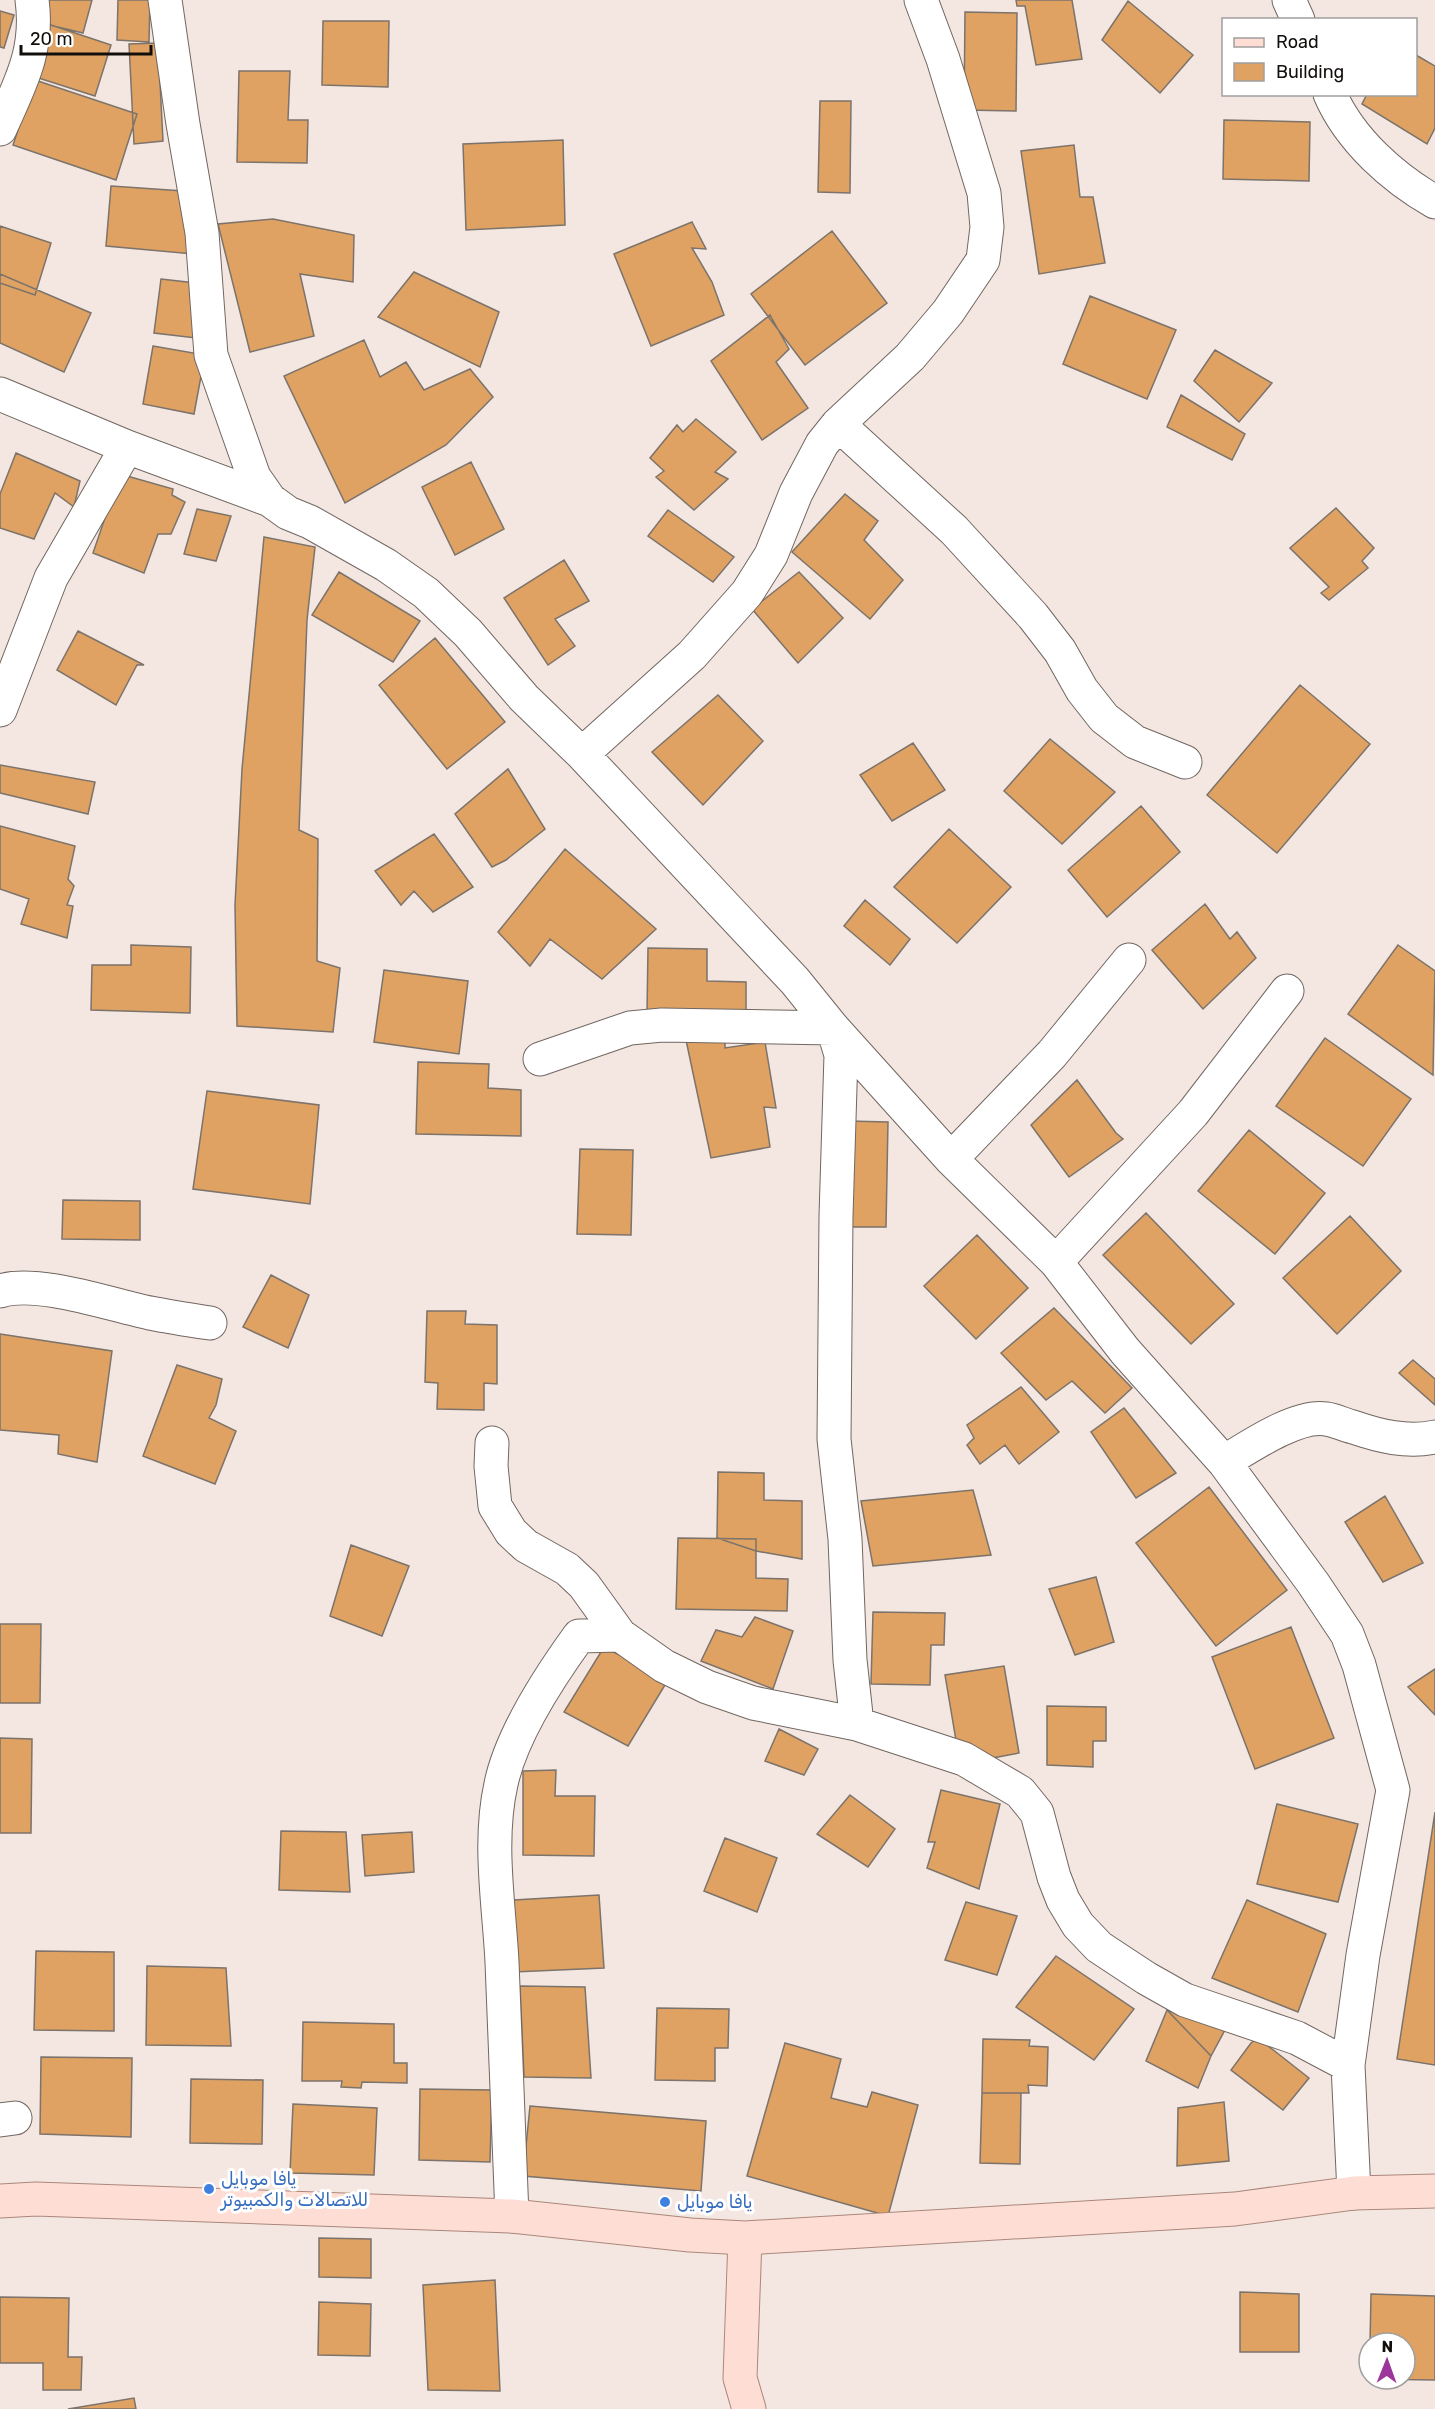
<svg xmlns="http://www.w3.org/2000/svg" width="1435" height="2409" font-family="Rubik,Vazirmatn,sans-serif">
<rect width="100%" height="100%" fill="#f4e7e1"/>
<!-- building -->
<path fill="#dfa262" stroke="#7c736b" stroke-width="1.5" d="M43,0H92L83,33L37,22Z
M118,0H150L149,42L117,40Z
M1016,0H1072L1082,59L1036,65L1025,6H1017Z
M1128,1L1193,55L1160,93L1102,40Z
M0,11L14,15L4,48L0,47Z
M965,12L1017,13L1016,111L964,110Z
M323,21H389L388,87L322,85Z
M42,22L111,45L95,96L26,74Z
M158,43L163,141L134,144L129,44Z
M1416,55L1435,66V128L1427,144L1362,104L1367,94H1416Z
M239,71H290L288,120H308L307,163L237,162Z
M35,80L137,114L116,180L13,145Z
M820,101H851L850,193L818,192Z
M1224,120L1310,122L1309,181L1223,179Z
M563,140L565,225L466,230L463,144Z
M1074,145L1080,197H1093L1105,263L1039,274L1021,151Z
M111,186L198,192L193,254L106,246Z
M273,219L354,235L353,282L300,274L314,336L250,352L218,224Z
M692,222L706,249L692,248L712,282L724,315L651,346L614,254Z
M0,226L51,243L35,295L0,283Z
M832,231L887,303L805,365L751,294Z
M414,272L499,312L480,367L378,317Z
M0,274L91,313L64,372L0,343Z
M161,279L204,284L196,338L154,333Z
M1090,296L1176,330L1147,399L1063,364Z
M770,315L789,349L776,362L808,408L762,440L711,361Z
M364,340L380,377L406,362L424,390L470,369L493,397L446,445L345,503L284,376Z
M153,346L205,355L194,414L143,404Z
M1215,350L1272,383L1239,422L1194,381Z
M1181,395L1245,434L1232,460L1167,427Z
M696,419L736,452L715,472L728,479L694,510L656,477L664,471L650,458L677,425L683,432Z
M16,453L80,481L74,507L55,493L34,539L0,528V494Z
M471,462L504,529L455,555L422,487Z
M120,474L173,489L172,495L185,502L171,534H158L144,573L93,553Z
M845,494L878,521L864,540L903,580L870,619L792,552Z
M1336,508L1374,548L1362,561L1368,568L1329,600L1321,593L1329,587L1290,548Z
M197,509L231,516L216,561L184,554Z
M668,510L734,557L713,582L648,536Z
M264,537L315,547L307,620L299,830L318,839L317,961L340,968L333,1032L237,1026L235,905L242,769Z
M564,560L589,601L555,619L575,646L548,665L504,598Z
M339,572L420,621L393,662L312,615Z
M799,572L843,618L798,663L752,609Z
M78,631L144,665H137L116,705L57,670Z
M435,638L505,722L447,769L379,685Z
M1300,685L1370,744L1277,853L1207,795Z
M718,695L763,741L703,805L652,752Z
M1050,739L1115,792L1062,844L1004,791Z
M913,743L945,790L892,821L860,775Z
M0,765L95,782L88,814L0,793Z
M508,769L545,829L506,860L492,867L455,814Z
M1141,806L1180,852L1107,917L1068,870Z
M0,826L75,846L68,879L74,886L67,905L73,906L67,938L21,924L29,899L0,889Z
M949,829L1011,887L957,943L894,887Z
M434,834L473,887L433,912L414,891L401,905L375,871Z
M565,849L656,929L602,979L550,939L530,966L498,932Z
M865,900L910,939L890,965L844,926Z
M1205,904L1230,939L1237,932L1256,958L1203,1009L1152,950Z
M131,945L191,947L190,1013L91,1010L92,965H131Z
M1398,945L1435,971L1433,1075L1348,1014Z
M648,948L707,949V981L746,982V1014L647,1013Z
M384,970L468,981L459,1054L374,1042Z
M725,1034V1048L765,1042L776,1108L764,1107L770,1147L711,1158L686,1040Z
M1325,1038L1411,1099L1363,1166L1276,1106Z
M418,1062L489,1064L488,1088L521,1090V1136L416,1134Z
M1077,1080L1116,1133L1123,1139L1069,1177L1031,1125Z
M207,1091L319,1105L310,1204L193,1189Z
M848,1121L888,1122L886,1227H846Z
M1249,1130L1325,1193L1275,1254L1198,1191Z
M580,1149L633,1150L631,1235L577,1234Z
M63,1200L140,1201V1240L62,1239Z
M1146,1213L1234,1304L1191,1344L1103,1255Z
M1350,1216L1401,1271L1337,1334L1283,1278Z
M977,1235L1028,1288L976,1339L924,1286Z
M271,1275L309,1295L288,1348L243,1327Z
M1054,1308L1132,1388L1105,1413L1072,1381L1046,1400L1001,1353Z
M427,1311H466L465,1324L497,1325V1384L484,1383V1410L437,1409L438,1383L425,1382Z
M0,1334L112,1351L97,1462L58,1454L59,1435L0,1430Z
M1413,1360L1435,1379V1405L1399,1373Z
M177,1365L222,1379L216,1405L209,1418L236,1431L215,1484L143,1456Z
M1021,1387L1059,1432L1019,1464L1005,1445L980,1464L967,1445L974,1438L967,1425Z
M1124,1408L1176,1473L1136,1498L1091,1432Z
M718,1472L764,1473V1500L802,1501V1559L756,1551L717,1538Z
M1209,1487L1287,1590L1216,1646L1136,1543Z
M973,1490L991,1555L873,1566L861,1501Z
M1385,1496L1423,1563L1383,1582L1345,1522Z
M678,1538L756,1539V1578L788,1579L787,1611L676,1609Z
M351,1545L409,1566L382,1636L330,1616Z
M1096,1577L1114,1642L1075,1655L1049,1589Z
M873,1612L945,1613L944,1645H931L930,1685L871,1684Z
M755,1617L793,1631L773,1689L701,1661L716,1630L742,1637Z
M0,1624H41L40,1703H0Z
M1291,1627L1334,1738L1255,1769L1212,1657Z
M604,1647L668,1680L628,1746L564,1712Z
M1004,1666L1019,1753L960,1764L945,1675Z
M1435,1669V1715L1408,1687Z
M1047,1706L1106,1707V1741H1093V1767L1047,1765Z
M779,1729L818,1749L804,1775L765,1761Z
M0,1738L32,1739L31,1833H0Z
M556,1770L555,1796H595L594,1856L523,1855V1771Z
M941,1790L1000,1804L979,1889L927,1868L935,1842H928Z
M850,1795L895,1829L868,1867L817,1834Z
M1277,1804L1358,1824L1338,1902L1257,1884Z
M1435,1812V2065L1397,2059Z
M281,1831L346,1832L350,1892L279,1890Z
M412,1832L414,1872L365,1876L362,1835Z
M725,1838L777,1858L757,1912L704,1891Z
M599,1895L604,1968L514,1972V1900Z
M1247,1900L1326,1934L1298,2012L1212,1978Z
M966,1902L1017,1916L997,1975L945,1960Z
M36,1951L114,1952V2031L34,2030Z
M1056,1956L1134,2009L1094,2060L1016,2007Z
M147,1966L226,1968L231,2046L146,2045Z
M520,1986L585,1987L591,2078L524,2077Z
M657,2008L729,2009L728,2048H715V2081L655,2080Z
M1167,2010L1225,2030L1211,2056Z
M1167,2010L1211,2056L1198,2088L1146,2061Z
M303,2022L394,2024V2063H407V2083L362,2082L361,2088L341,2087L342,2081H302Z
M1258,2038L1309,2078L1283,2110L1231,2070L1251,2043Z
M983,2039L1030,2040L1029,2046L1048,2047L1047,2086L1028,2085L1029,2093H982Z
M785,2043L841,2059L831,2098L867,2107L872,2092L918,2105L888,2216L747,2176Z
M41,2057L132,2058L131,2137L40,2134Z
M191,2079L263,2080L262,2144L190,2143Z
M420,2089L492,2090L490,2162L419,2160Z
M982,2093H1021L1020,2164L980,2163Z
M1224,2102L1229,2161L1177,2166L1178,2108Z
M293,2104L377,2108L374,2175L290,2173Z
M530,2106L706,2121L701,2191L523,2176Z
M319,2238L371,2239V2278L319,2277Z
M495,2280L500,2391L428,2390L423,2285Z
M1240,2292L1299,2294V2352H1240Z
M1371,2294L1435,2296V2380L1370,2379H1405V2343H1370Z
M0,2297L69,2298L68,2357H82L81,2390H43V2363H0Z
M319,2302L371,2304L370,2356L318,2355Z
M134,2398L136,2409H68Z"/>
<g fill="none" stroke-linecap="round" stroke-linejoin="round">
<!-- minor casing -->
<g stroke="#716661" stroke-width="35">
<path id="minor" d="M165,0L183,124L202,233L211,355L254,477L270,500L288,513L310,522L386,565L426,593L468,633L524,698L582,754L795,981L833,1028L951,1159L1056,1262L1125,1351L1224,1462L1313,1583L1347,1634L1359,1665L1393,1790L1363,1955L1348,2065L1354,2193
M1289,0L1298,20
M1330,94C1350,140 1393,178 1435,202
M0,129C20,84 39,51 32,0
M0,394L127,447L270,500
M838,424L954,530L1033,616L1060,651L1082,690L1104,718L1135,742L1185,762
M0,710L51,578L127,447
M582,754L692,655L747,593L771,555L796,493L822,444L838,424L910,357L948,312L983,260L987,227L984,193L943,59L921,0
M833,1028L841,1055L836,1216L834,1439L845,1539L850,1660L857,1724
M540,1059L630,1028L662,1025L833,1028
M951,1159L1052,1054L1129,960
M1056,1262L1193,1113L1287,991
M0,1291C38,1279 111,1305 150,1313C170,1317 190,1320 210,1323
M492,1443L491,1466L495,1506L511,1532L526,1546L567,1569L584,1585L620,1635L664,1666L707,1687L753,1703L857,1724L964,1759L1020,1792L1037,1813L1054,1877L1063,1900L1078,1925L1099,1947L1146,1978L1185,2000L1297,2038L1348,2065
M1224,1462C1249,1447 1297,1414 1326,1419C1335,1420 1344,1425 1353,1427C1379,1436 1407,1443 1435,1437
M0,2120L15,2118
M512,2216C509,2131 506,2046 502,1962C499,1904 488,1842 501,1784C511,1736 550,1676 579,1636L620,1635"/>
</g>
<!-- major casing -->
<g stroke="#ab877b" stroke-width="35">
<path id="major" d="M0,2201L36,2199L512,2216L690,2235L745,2238
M749,2409L740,2378L745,2238L1235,2209L1354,2193L1435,2191"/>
</g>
<!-- minor -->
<use href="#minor" stroke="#fff" stroke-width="33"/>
<!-- major -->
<use href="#major" stroke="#feded4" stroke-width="33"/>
</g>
<!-- markers -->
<g fill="#3f7fe0" stroke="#fff" stroke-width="2">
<circle cx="209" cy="2189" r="6"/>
<circle cx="665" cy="2202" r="6"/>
</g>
<g text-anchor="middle" stroke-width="6" stroke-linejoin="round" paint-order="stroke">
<!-- shop labels -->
<g font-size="18" fill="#366cbe" stroke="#fff" text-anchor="start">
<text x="221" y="2185">يافا موبايل<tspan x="221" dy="21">للاتصالات والكمبيوتر</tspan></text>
<text x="677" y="2208">يافا موبايل</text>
</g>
</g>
<!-- legend -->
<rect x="1222" y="18" width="195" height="78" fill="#ffffff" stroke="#a09f9e" stroke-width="1.5"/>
<rect x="1234" y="38" width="30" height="9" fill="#feded4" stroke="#a09f9e" stroke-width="1.5"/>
<text x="1276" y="48" font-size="18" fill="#120e0c">Road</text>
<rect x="1234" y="63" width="30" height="18" fill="#dfa262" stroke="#a09f9e" stroke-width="1.5"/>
<text x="1276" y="78" font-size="18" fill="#120e0c">Building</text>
<!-- north arrow -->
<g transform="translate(1387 2361) rotate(1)"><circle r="28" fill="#ffffff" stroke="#a09f9e" stroke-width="1.5"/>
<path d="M0-4.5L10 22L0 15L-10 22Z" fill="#9d369a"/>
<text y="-9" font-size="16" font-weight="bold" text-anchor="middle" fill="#120e0c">N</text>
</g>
<!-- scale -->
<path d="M21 45v9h130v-9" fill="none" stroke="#120e0c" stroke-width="3"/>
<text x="30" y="45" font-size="18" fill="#120e0c" stroke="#ffffff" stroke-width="4.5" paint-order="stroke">20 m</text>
</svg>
